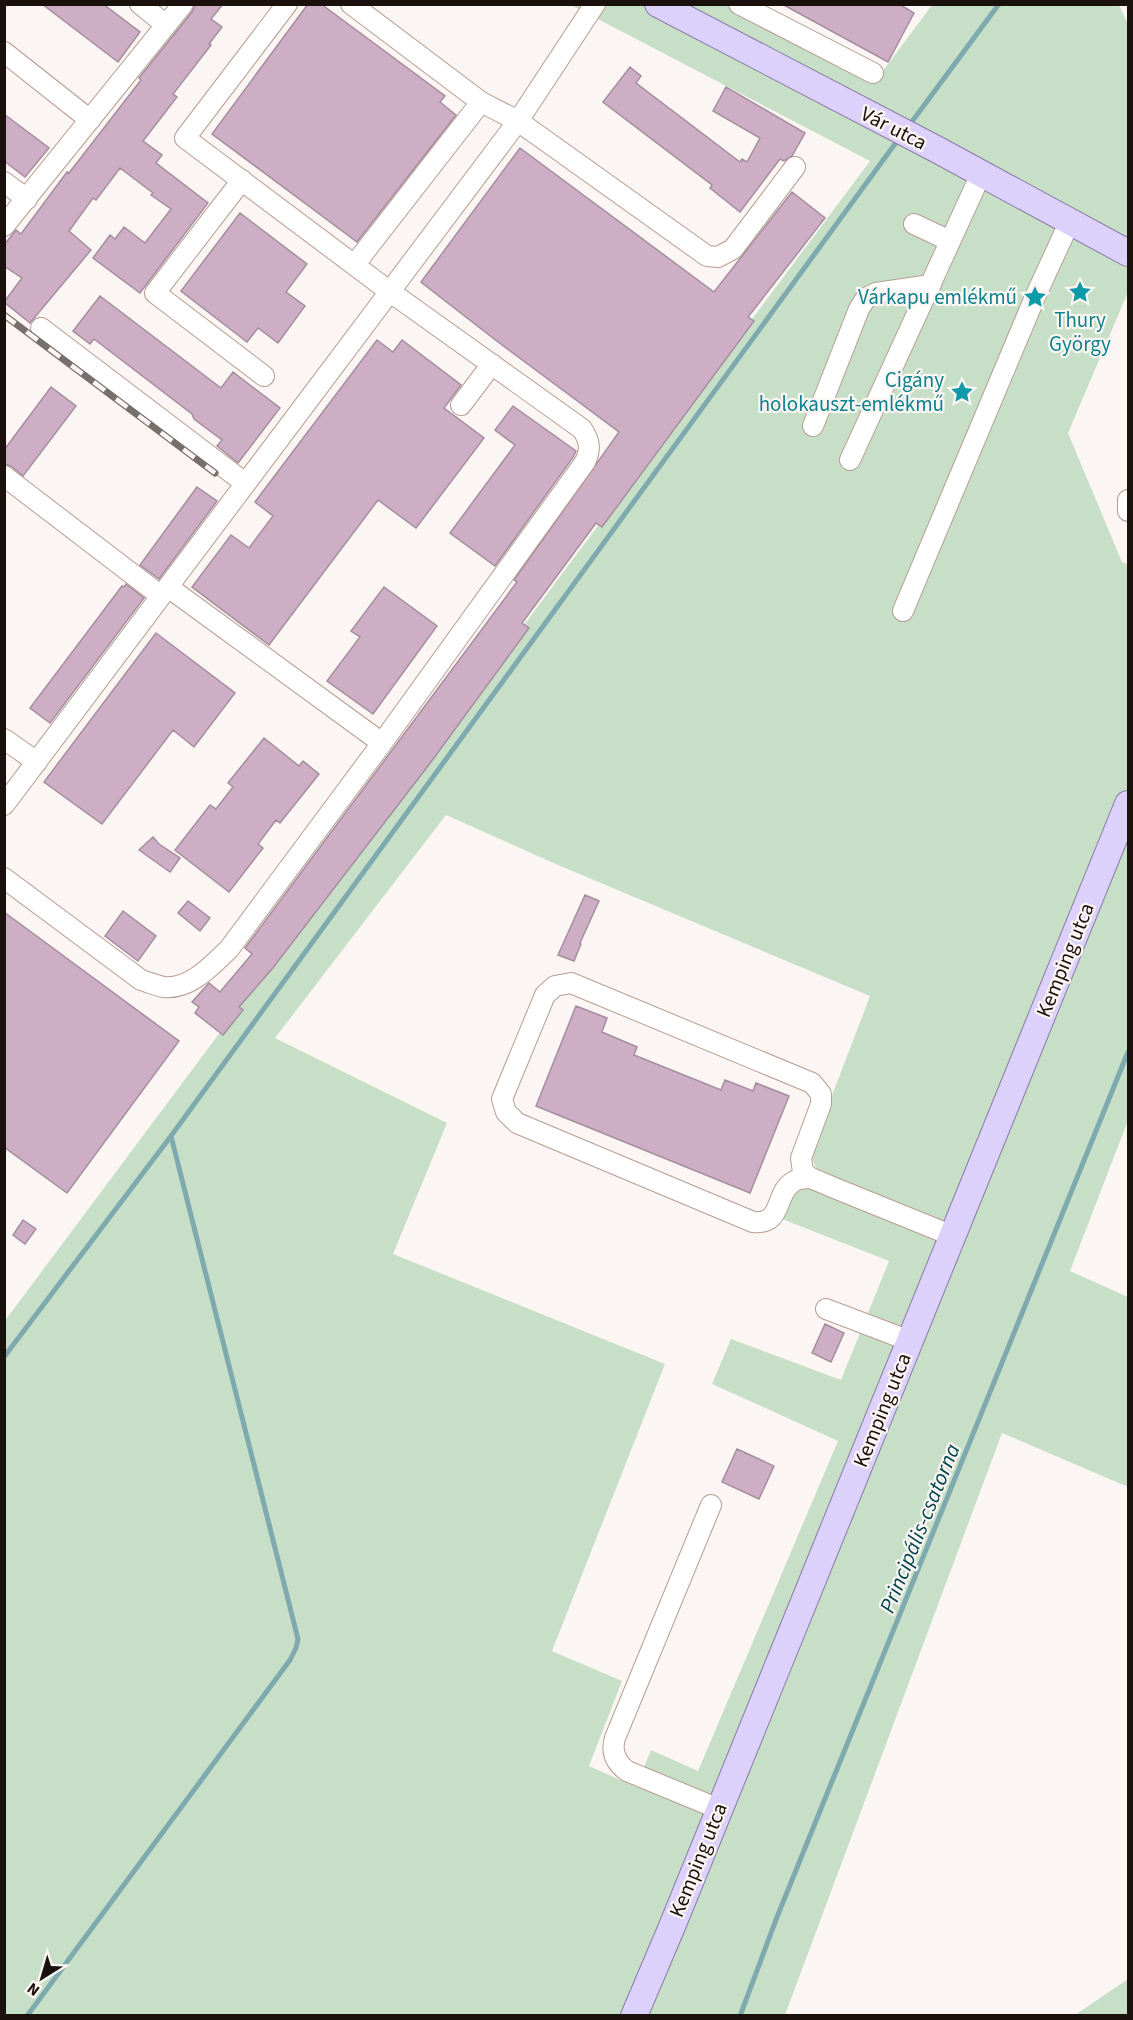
<svg xmlns="http://www.w3.org/2000/svg" width="1133" height="2020" font-family="'Source Sans 3',sans-serif">
<rect width="100%" height="100%" fill="#fbf6f3"/>
<!-- green -->
<path fill="#c8dfc7" fill-rule="evenodd" d="M571,5H750L882,72L932,5H1119L1128,24V292L1068,433L1122,562L1128,565V1124L1127,1123L1070,1271L1128,1297V1487L1002,1433L785,2015H5L4,1322L870,161ZM446,815L558,865L870,996L810,1153L816,1168L842,1180L834,1198L808,1187L792,1194L782,1219L889,1261L841,1380L731,1339L712,1384L838,1441L698,1771L651,1750L636,1787L589,1766L622,1681L552,1651L665,1364L393,1254L447,1123L275,1038Z
M1128,1979V2015H1075Z"/>
<g fill="none" stroke-linecap="round" stroke-linejoin="round">
<!-- stream -->
<path stroke="#7ea9ae" stroke-width="5" d="M908,127L999,4
M4,1357L171,1136L900,137
M27,2016L290,1660L296,1648L298,1639L171,1136
M740,2016L777,1917L1128,1052"/>
</g>
<!-- building -->
<path fill="#ceaec5" stroke="#a48e9e" stroke-width="1.5" d="M42,4H103L140,32L118,62Z
M223,4L211,19L222,27L209,44L211,45L173,94L177,97L143,141L162,155L156,163L208,203L140,293L93,258L110,235L115,239L124,227L145,243L171,209L151,195L153,193L120,168L96,200L93,198L69,231L91,250L30,323L4,302L22,278L4,266V245L16,230L21,234L67,172L69,173L141,80L139,78L192,12L195,5Z
M308,4H321L445,96L440,102L456,115L357,242L212,134Z
M782,4H899L914,13L888,62Z
M630,67L641,76L636,83L740,162L742,159L747,162L760,138L713,111L726,87L805,133L792,156L784,161L780,159L740,212L710,188L712,185L603,102Z
M4,114L49,148L25,177L4,161Z
M520,148L714,292L792,192L825,218L748,317L754,321L602,527L596,523L522,623L529,628L431,762L272,969L239,1007L243,1010L223,1035L195,1013L199,1007L192,1002L209,983L220,992L252,954L245,948L517,582L514,580L619,432L498,342L421,282Z
M240,213L307,264L286,292L305,306L278,343L258,328L247,342L181,291Z
M100,296L221,388L233,372L280,408L238,463L217,446L222,440L194,419L192,414L94,339L90,344L73,331Z
M377,340L393,352L402,340L461,385L444,408L484,438L416,528L378,500L269,645L192,587L231,535L249,548L273,516L255,502Z
M51,387L76,406L23,476L11,466L4,464V450Z
M513,406L576,451L574,456L495,566L450,533L515,445L495,430Z
M197,487L217,501L159,579L140,565Z
M126,584L144,598L50,723L30,708L122,586L124,587Z
M384,587L437,626L373,714L327,681L360,637L351,631Z
M156,633L235,693L194,747L173,730L102,824L44,782Z
M264,738L299,766L303,761L319,774L280,823L276,820L258,844L263,848L229,892L175,850L210,805L216,809L233,787L228,783Z
M153,837L159,844L180,858L170,872L139,850Z
M585,895L599,901L580,943L581,944L574,961L558,955Z
M188,901L210,918L200,931L178,913Z
M123,911L156,936L138,961L105,936Z
M4,912L179,1041L67,1193L4,1147Z
M576,1006L607,1018L602,1032L637,1047L634,1055L721,1090L725,1080L753,1091L756,1083L789,1096L750,1193L536,1106Z
M23,1220L36,1229L25,1244L13,1235Z
M825,1324L844,1333L831,1362L812,1353Z
M737,1449L774,1466L759,1499L722,1482Z"/>
<g fill="none" stroke-linecap="round" stroke-linejoin="round">
<!-- minor casing -->
<g stroke="#b79d91" stroke-width="22">
<path id="minor" d="M140,4L166,25
M351,4L481,102L518,121L707,256L718,257L733,249L795,167
M739,4L873,73
M4,52L90,120
M242,180L155,293L264,376
M4,182L27,199
M914,224L950,241
M4,226L183,4
M355,264L481,102
M41,328L245,483
M461,405L492,364
M813,426L859,309L866,298L876,293L931,285
M850,460L981,174
M4,476L161,596
M1128,500V511
M168,587L382,743
M903,611L1035,297L1070,221
M4,739L37,762
M4,805L518,121L595,4
M4,878L141,980C148,982 157,986 164,987C190,990 212,965 229,949L382,743L585,462C591,449 590,441 582,429L389,291L185,138L287,4
M811,1178C805,1178 798,1178 793,1182C774,1193 784,1225 753,1222L517,1123L506,1112L502,1099L545,995L555,986L571,983L812,1083L821,1094V1104L801,1158L803,1172L811,1178L837,1189L953,1236
M826,1309L910,1341
M711,1505L615,1738C611,1751 615,1762 627,1771L719,1809"/>
</g>
<!-- major casing -->
<g stroke="#897aa5" stroke-width="28">
<path id="major" d="M658,4L936,149L1128,253
M634,2016L673,1924L1128,804"/>
</g>
<!-- minor -->
<use href="#minor" stroke="#fff" stroke-width="20"/>
<!-- major -->
<use href="#major" stroke="#dcd1fb" stroke-width="26"/>
<!-- rail casing -->
<g stroke="#766f6b" stroke-width="7">
<path id="rail" d="M4,315L215,473"/>
</g>
<!-- rail -->
<use href="#rail" stroke="#fbf6f3" stroke-width="4.5" stroke-dasharray="14" stroke-linecap="butt"/>
</g>
<!-- icons -->
<defs>
<g id="sight-bare" transform="scale(1.8)"><path d="M0-6L1.8-2.2L6-1.7L2.9 1.2L3.7 5.4L0 3.3L-3.7 5.4L-2.9 1.2L-6-1.7L-1.8-2.2Z" fill="#0f9aa8" stroke="#fbf6f3" stroke-width="2.5" paint-order="stroke"/></g>
</defs>
<g fill-rule="evenodd">
<use href="#sight-bare" x="1080" y="292"/>
<use href="#sight-bare" x="1035" y="297"/>
<use href="#sight-bare" x="962" y="392"/>
</g>
<g text-anchor="middle" stroke-width="4.5" stroke-linejoin="round" paint-order="stroke">
<!-- street labels -->
<g font-size="21" fill="#1a110c" stroke="#fbf6f3">
<text transform="translate(894 128) rotate(27)" y="7">Vár utca</text>
<text transform="translate(1065 960) rotate(-68)" y="7">Kemping utca</text>
<text transform="translate(882 1410) rotate(-68)" y="7">Kemping utca</text>
<text transform="translate(698 1860) rotate(-68)" y="7">Kemping utca</text>
</g>
<!-- culture labels -->
<g font-size="21" fill="#0d838f" stroke="#fbf6f3" text-anchor="end">
<text x="1017" y="304">Várkapu emlékmű</text>
<text x="1080" y="327" text-anchor="middle">Thury<tspan x="1080" dy="24">György</tspan></text>
<text x="944" y="387">Cigány<tspan x="944" dy="24">holokauszt-emlékmű</tspan></text>
</g>
<!-- water labels -->
<g font-size="22" font-style="italic" fill="#00464c" stroke="#fbf6f3">
<text transform="translate(919 1528) rotate(-68)" y="8">Principális-csatorna</text>
</g>
</g>
<!-- border -->
<rect width="1133" height="2020" fill="none" stroke="#1a110c" stroke-width="12"/>
<!-- north arrow -->
<g transform="translate(42 1978) rotate(217)" stroke="#fbf6f3" stroke-width="4.5" paint-order="stroke">
<path d="M0-4.5L10 22L0 15L-10 22Z" fill="#1a110c"/>
<text y="-9" font-size="16" font-weight="bold" text-anchor="middle" fill="#1a110c">N</text>
</g>
</svg>
